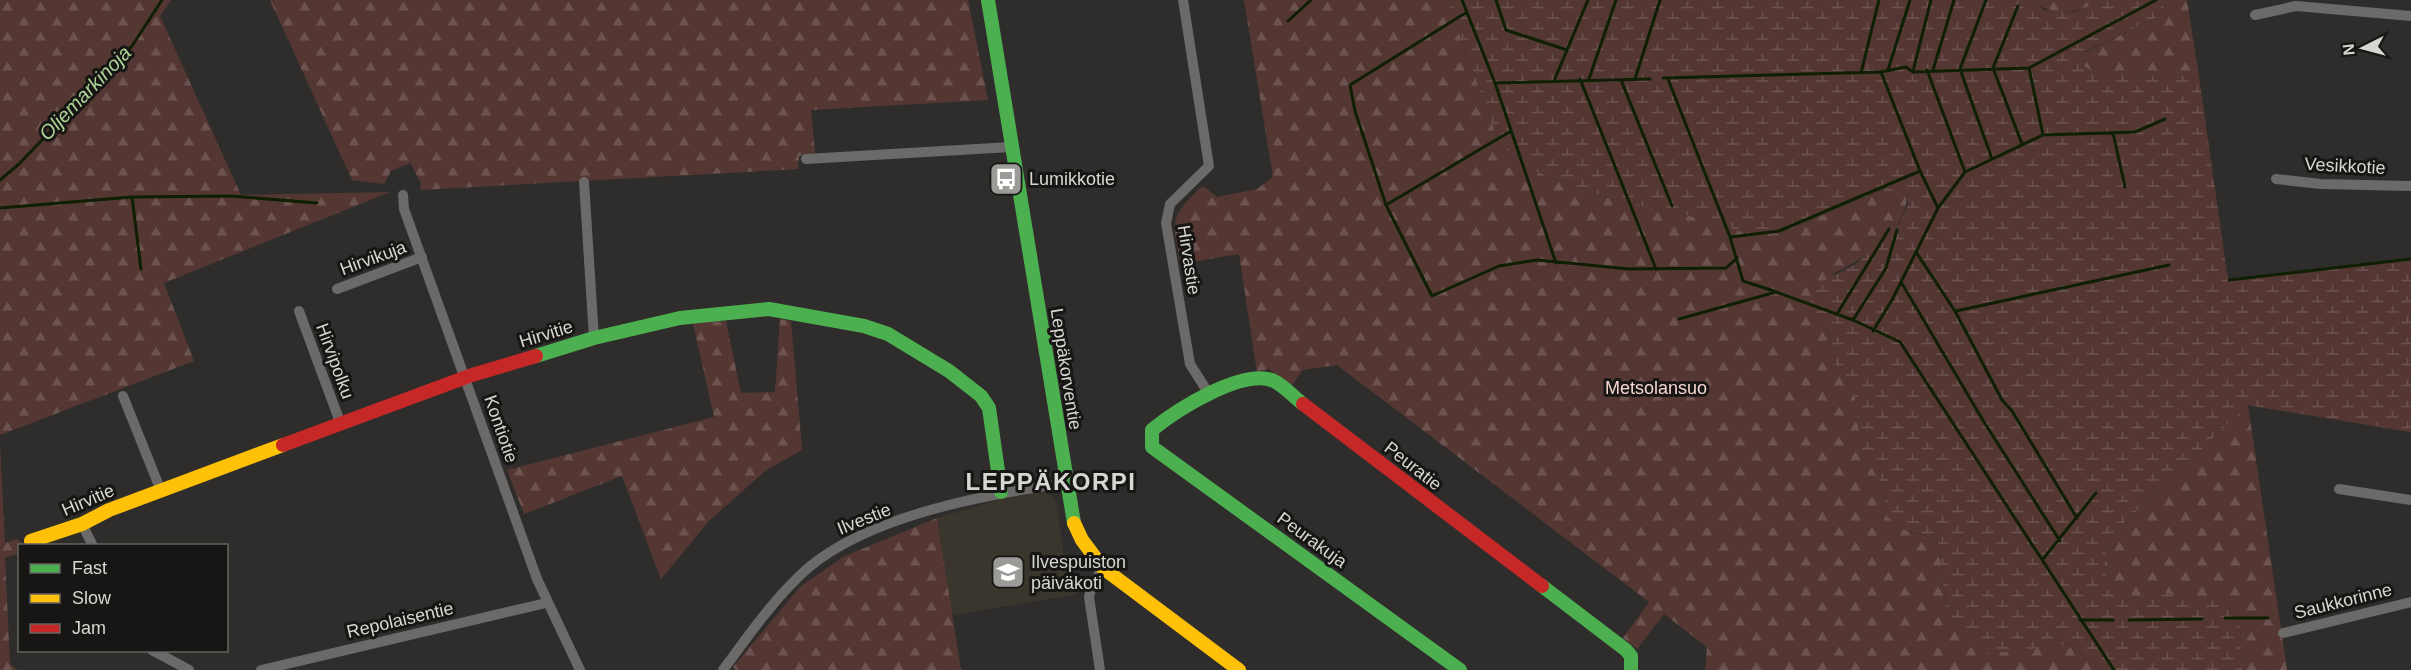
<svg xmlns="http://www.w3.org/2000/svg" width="2411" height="670" font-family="Helvetica,sans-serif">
<defs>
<pattern id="forest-firs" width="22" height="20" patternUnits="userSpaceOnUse" patternTransform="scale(1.5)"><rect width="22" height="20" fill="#543733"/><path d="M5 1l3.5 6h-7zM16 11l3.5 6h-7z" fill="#6c5350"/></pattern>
<pattern id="wetland-marsh" width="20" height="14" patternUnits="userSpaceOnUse" patternTransform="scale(1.5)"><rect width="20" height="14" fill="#543733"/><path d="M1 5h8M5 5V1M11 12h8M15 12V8" fill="none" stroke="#6c5350"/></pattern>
</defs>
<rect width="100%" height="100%" fill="#2f2d2b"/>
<!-- built -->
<path fill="#3a352d" d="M1043,492L1052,496L1057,504L1063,550L1078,594L952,615L937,518L1001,499Z"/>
<!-- forest -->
<path fill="url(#forest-firs)" d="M0,0H171L160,16L241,195L390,192L164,283L194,361L0,435Z
M270,0H968L988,100L811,110L815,153L799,156L798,169L420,190L421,183L410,163L391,171L384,184L352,180Z
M1244,0H1447L1500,145L1537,172L1608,198L1721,223L1748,235L1781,233L1887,188L1906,193C1912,227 1862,261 1834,273L1814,316L1831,335L1836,366L1854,390L1862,454L1883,485L1887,516L1910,532L1938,539L1947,616L1987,653L2071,644L2100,670H1705L1707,647L1664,614L1637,649L1623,638L1649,602L1337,365L1303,370L1291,386L1269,369L1257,372L1239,254L1181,264C1172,222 1169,216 1203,186L1217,197L1257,189L1273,177Z
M2027,0H2104C2073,14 2058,17 2027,0Z
M2167,0H2187L2199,76L2098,75L2084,66L2086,52L2160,16Z
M2411,258V432L2248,405L2287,670H2242L2240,620L2164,593L2122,598L2104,571L2106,540L2248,405Z
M780,319L791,321L802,450L765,471L709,521L661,579L622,476L524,514L507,470L714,417L693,323L726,321L741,393L775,392Z
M0,444L5,543L17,539L25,545L20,546L19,553L5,558L10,664L18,670H0Z
M937,518L961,670H736L733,667L800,587L843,557Z"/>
<!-- wetland -->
<path fill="url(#wetland-marsh)" d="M1447,0H2027L2045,10L2075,12L2104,0H2167L2160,16L2086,51L2084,66L2098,75L2199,76L2228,280L2411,258V432L2248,405L2106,540L2104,571L2122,598L2164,593L2227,603L2240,620L2242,670H2100L2071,644L1987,654L1947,616L1938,539L1901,529L1887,516L1883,485L1862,454L1854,390L1836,366L1831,335L1814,316L1810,298L1819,283L1856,264L1900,223L1908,205L1906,193L1886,188L1781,233L1748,235L1721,223L1608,198L1537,172L1500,145Z"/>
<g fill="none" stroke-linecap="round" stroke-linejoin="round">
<!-- stream -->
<path stroke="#0e1f04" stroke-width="3" d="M1462,0L1495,83L1556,263
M1496,0L1506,30L1567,50
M1986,0L1960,69L1992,159
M2018,6L1993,68L2022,144
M1467,12L1350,85L1355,111L1386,205L1432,296L1499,266L1537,260L1629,269L1726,268L1737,258
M1288,21L1311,0
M2029,68L2043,135
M1888,70L1910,0
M1927,70L1965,172
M1933,70L1954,0
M1913,71L1931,0
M1881,72L1920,171L1938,208
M1861,73L1879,0
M1663,78L1881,72L1906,67L1913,72L2029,68L2156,0
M1580,79L1656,269
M1589,79L1616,0
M1635,79L1660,0
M1668,79L1730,237L1743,281L1774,291
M1621,80L1672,206
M1554,81L1588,0
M1495,83L1650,79
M2113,133L2125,187
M0,180L19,164L132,46L162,0
M132,197L231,196L317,203
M1386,205L1511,131
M0,208L132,197L141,269
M1731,237L1779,231L1920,171
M1916,252L1955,311L2002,400L2012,411L2077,518
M2229,280L2411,259
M1901,282L1984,422L2060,541
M1956,311L2169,265
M1837,314L1889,229
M1679,319L1776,292L1853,320L1900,342L2114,670
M1853,320L1886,268L1897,230
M1873,331L1892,300L1938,208L1965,172L2043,135L2135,132L2165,119
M2043,559L2096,493
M2225,618H2268
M2080,620H2113
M2129,620L2202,619"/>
<!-- street -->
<path stroke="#6b6a69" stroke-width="10" d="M1183,0L1209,166L1170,204L1166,223L1190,364L1209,394
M2255,15L2296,6L2411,16
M806,159L1011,147
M2276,179L2321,184L2411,186
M584,182L594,338
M403,195L404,209L537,579L580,670
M337,289L422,257
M299,311L340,422
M123,396L161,491
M2339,489L2411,500
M82,524L93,546
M2283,633L2411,602
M152,650L189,670
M261,670L546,603
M723,670C749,635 775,597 808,568C871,515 987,494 1067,483
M1100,670L1089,597L1092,585L1103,568"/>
<!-- fast -->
<path stroke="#4caf50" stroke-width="14" d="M988,0L1074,523
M536,356L594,338L680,318L769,309L864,326L888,334L949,371L981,396L989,408L1001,492
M1303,404C1294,397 1284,386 1274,381C1243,367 1175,411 1152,430V447L1460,670
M1542,586L1626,650L1631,656V670"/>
<!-- slow -->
<path stroke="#ffc107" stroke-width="14" d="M1074,523L1082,540L1103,568L1239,670
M31,541L82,524L109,510L283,445"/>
<!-- jam -->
<path stroke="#c62828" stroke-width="14" d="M1303,404L1542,586
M283,445L472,375L536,356"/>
</g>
<!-- icons -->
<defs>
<g id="bus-square" transform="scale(1.725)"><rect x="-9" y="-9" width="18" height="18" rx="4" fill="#9c9b98" stroke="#171614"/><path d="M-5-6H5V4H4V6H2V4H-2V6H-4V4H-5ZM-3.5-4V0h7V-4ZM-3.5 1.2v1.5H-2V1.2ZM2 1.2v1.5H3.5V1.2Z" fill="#fff"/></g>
<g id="school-square" transform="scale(1.725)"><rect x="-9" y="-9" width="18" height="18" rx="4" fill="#9c9b98" stroke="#171614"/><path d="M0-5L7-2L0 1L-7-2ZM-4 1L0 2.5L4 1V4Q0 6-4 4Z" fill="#fff"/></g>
</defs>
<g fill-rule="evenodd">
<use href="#bus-square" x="1006" y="179"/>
<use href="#school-square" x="1008" y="572"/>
</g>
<g text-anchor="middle" stroke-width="6" stroke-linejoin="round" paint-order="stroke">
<!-- street labels -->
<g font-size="18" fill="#d7d6d3" stroke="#171614">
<text transform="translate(2345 166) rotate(3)" y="6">Vesikkotie</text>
<text transform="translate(373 258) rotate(-20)" y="6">Hirvikuja</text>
<text transform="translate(1189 260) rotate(81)" y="6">Hirvastie</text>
<text transform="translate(546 334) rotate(-17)" y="6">Hirvitie</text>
<text transform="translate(335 361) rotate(70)" y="6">Hirvipolku</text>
<text transform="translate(1066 369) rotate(81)" y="6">Leppäkorventie</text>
<text transform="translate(501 429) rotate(71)" y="6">Kontiotie</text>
<text transform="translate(1413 466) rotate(38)" y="6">Peuratie</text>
<text transform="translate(88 500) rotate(-23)" y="6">Hirvitie</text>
<text transform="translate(864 519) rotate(-22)" y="6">Ilvestie</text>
<text transform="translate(1312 540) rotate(36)" y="6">Peurakuja</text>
<text transform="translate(2343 601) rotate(-14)" y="6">Saukkorinne</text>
<text transform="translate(400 620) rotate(-13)" y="6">Repolaisentie</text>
</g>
<!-- poi labels -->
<g font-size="18" fill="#d7d6d3" stroke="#171614" text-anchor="start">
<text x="1029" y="185">Lumikkotie</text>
<text x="1031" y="568">Ilvespuiston<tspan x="1031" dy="21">päiväkoti</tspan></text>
</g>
<!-- park labels -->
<g font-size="18" fill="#f7d6d0" stroke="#171614">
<text x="1656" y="394">Metsolansuo</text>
</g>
<!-- water labels -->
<g font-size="20" font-style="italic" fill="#add496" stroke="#171614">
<text transform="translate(85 93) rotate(-46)" y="7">Oljemarkinoja</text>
</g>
<!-- district labels -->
<g font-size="24" font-weight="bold" letter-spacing="1.5" fill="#d7d6d3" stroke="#171614">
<text x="1051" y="490">LEPPÄKORPI</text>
</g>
</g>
<!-- legend -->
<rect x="18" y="544" width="210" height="108" fill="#171614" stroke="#646360" stroke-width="1.5"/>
<rect x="30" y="564" width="30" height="9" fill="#4caf50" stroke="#646360" stroke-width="1.5"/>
<text x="72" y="574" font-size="18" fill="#d7d6d3">Fast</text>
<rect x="30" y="594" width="30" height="9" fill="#ffc107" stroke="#646360" stroke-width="1.5"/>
<text x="72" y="604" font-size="18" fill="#d7d6d3">Slow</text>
<rect x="30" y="624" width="30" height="9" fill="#c62828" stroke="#646360" stroke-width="1.5"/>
<text x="72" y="634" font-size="18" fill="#d7d6d3">Jam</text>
<!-- north arrow -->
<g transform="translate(2363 48) rotate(264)" stroke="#171614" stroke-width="4.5" paint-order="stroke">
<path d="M0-4.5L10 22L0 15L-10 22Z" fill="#d7d6d3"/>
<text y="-9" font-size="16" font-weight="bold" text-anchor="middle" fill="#d7d6d3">N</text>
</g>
</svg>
